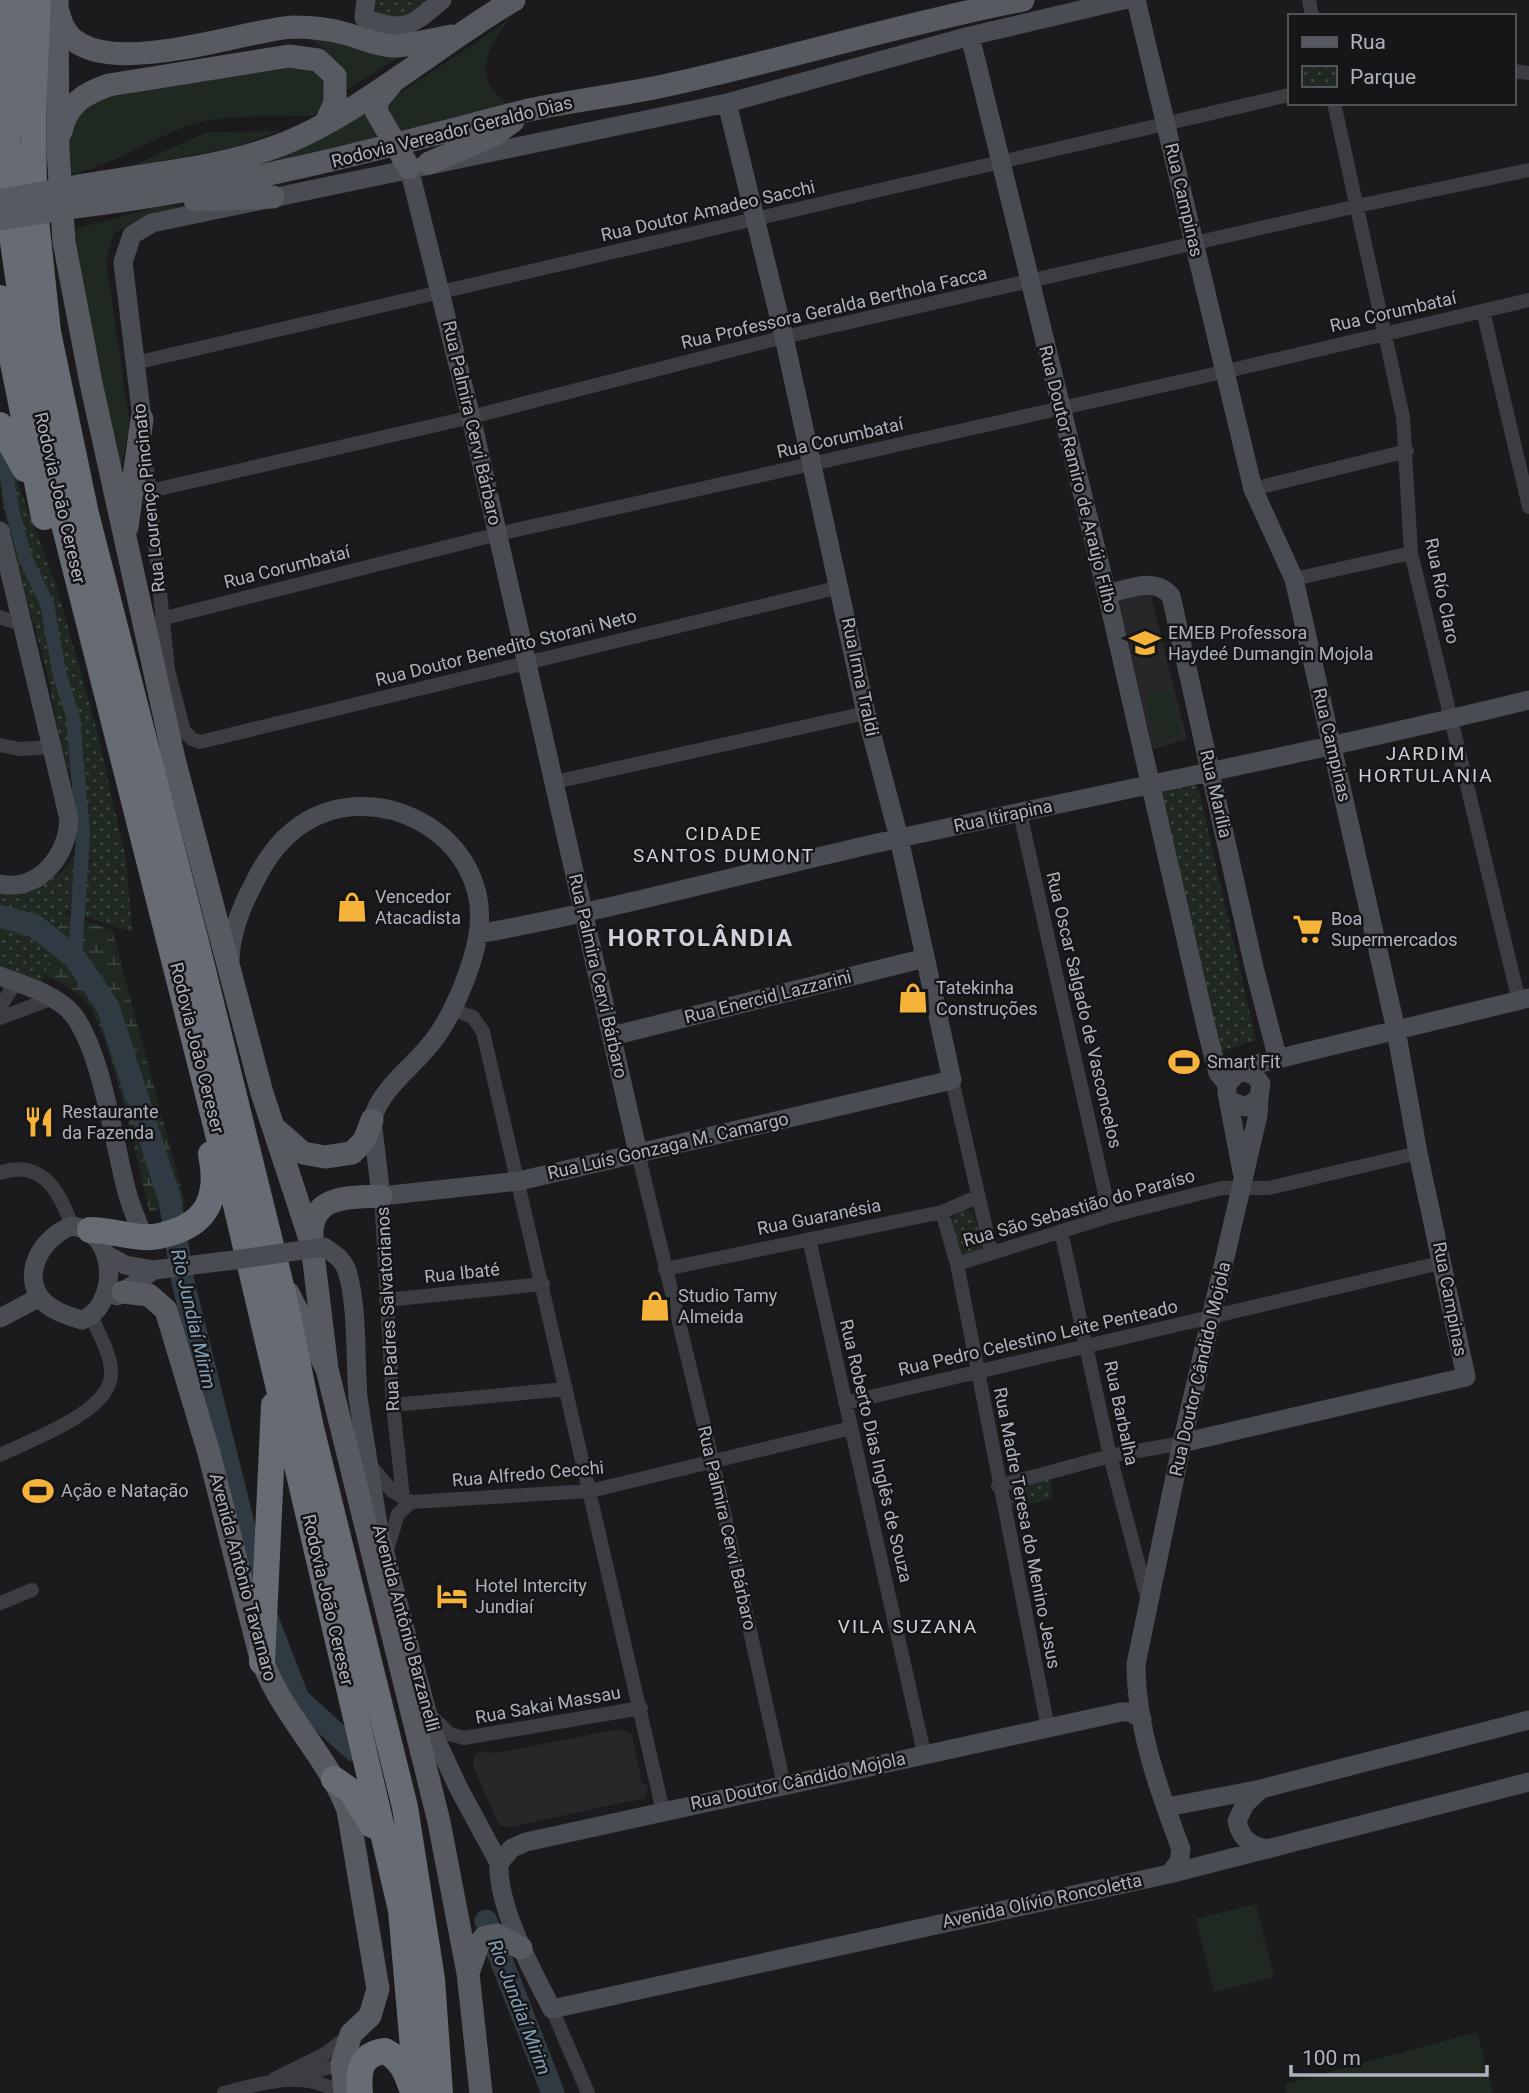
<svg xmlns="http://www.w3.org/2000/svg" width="1529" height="2093" font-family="Roboto,sans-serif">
<defs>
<pattern id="wetland-marsh" width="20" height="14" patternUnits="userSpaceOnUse" patternTransform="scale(1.75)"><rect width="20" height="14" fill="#202921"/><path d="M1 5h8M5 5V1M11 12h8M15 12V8" fill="none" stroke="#3e463f"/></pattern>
<pattern id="park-dots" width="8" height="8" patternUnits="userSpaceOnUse" patternTransform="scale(1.75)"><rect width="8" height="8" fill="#202921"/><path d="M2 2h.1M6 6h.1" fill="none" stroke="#3e463f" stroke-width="1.8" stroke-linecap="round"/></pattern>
</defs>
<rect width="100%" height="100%" fill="#1b1b1d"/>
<!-- built -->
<path fill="#27272a" d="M1137,592L1151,596L1187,739L1153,749L1118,606L1121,598Z
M619,1729L632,1734L642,1783L648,1786L644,1798L511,1827L499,1825L473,1766L474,1756L480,1751L496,1753Z"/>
<!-- grass -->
<path fill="#202921" d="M509,20C484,53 472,78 510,106L408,134L393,130C385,115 386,108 397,95Z
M299,30L413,48L347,90C338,61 324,47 299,30Z
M277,63C307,67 326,67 326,102L314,115C274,119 228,112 190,125C144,142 110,167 60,177L73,119L98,100Z
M371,103L369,120L381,144L249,169L315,140Z
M280,131L230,148L129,167L208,132Z
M160,206H207L144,217L114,233L106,259L130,427L115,494L72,230Z
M1171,690L1181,736L1155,742L1145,695Z
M1256,1904L1265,1940L1251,1944L1265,1941L1274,1977L1214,1992L1196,1919Z
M1477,2032L1493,2093H1287L1285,2084Z"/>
<!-- wetland -->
<path fill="url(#wetland-marsh)" d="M0,892L112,930L185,1202L150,1212C139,1170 110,1028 86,1002C65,978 29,971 0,961Z"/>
<!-- park -->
<path fill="url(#park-dots)" d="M374,0H432L412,18L377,15Z
M0,435L56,585L96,727L126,859L132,932L66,910L40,987L0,972V882C29,892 68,881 78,847C87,815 70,779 62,748C55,721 52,692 45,665C30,608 11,551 1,494C0,476 0,454 0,435Z
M1196,778L1256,1040L1220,1052L1161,790Z
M966,1209L974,1215L983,1247L976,1256L959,1255L950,1222L957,1212Z
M1050,1478L1053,1498L1011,1508L1012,1487Z"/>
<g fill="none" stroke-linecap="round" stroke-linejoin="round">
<!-- canal -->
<path stroke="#303a42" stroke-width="14" d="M4,459L12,509L25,557L47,604L60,676L73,717L83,835L75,958"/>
<!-- river -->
<path stroke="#303a42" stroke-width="23" d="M0,916L35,926L75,958L108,1007L170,1200L183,1282L266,1616L298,1699L354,1750
M486,1921L553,2093"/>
<!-- street -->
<path stroke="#3c3d42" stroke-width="14" d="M1309,0L1312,16
M1513,71L1529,73
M1334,103L1403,417L1411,553L1519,1001
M1483,311L1529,507
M135,363L1289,95
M145,448L168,670L184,731L192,739L200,742L840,587
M1253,489L1407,451
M150,491L471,417L784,337L1357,206L1529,170
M1294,579L1411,553
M0,617L20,624
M161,619L498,534L1223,372L1529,300
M0,745L19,749L54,747
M555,782L866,713
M1020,813L1110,1216
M0,1007L16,982
M453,1010L473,1017L483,1032L663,1811
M0,1018L53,998
M952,1080L991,1251
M638,1153L713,1463L784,1785
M0,1173C42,1158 60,1192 72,1226
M381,1196L393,1405L403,1498
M942,1212L957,1264L1048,1728
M1061,1231L1110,1456L1148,1601
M809,1239L924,1753
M957,1264L1110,1216L1222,1188H1269L1418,1153
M665,1269L942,1212L977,1197
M386,1300L543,1284
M845,1403L1444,1262
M393,1405L566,1389
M0,1455C30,1440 111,1412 111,1374C112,1356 98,1333 92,1317
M371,1466L392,1491L411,1502L590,1491L851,1428
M998,1486L1110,1456L1182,1443
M386,1553L398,1514L411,1502
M0,1603L32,1590
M429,1714L450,1734L464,1738L641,1708
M552,2009L588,2093
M291,2076L347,2064
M274,2079L325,2054L350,2035
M224,2093C261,2083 305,2069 339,2093"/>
<!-- secondary -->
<path stroke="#494c52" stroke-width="19" d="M366,0L364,18C406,33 409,27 442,0
M1136,0L1253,489L1294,579L1396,1030L1418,1153L1466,1377L1182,1443
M970,36L1107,594L1207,1031L1218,1073L1227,1084
M409,168L471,417L638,1153
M142,419L123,262L132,235L152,223L727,103L970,36L1123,0
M0,531L69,819C67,855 40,892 0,884
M1107,594C1129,589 1154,576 1171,596L1254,967L1278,1060
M478,934C621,908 759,869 900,838C1110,792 1320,751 1529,700
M230,960C231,933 240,909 253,885C263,864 276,844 294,830C371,769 495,835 478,935C473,966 454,1012 436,1037C416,1066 382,1085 372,1120L381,1196L519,1181L952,1080L899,838L866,713L784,337L727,103
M0,976C23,985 49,992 68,1009C101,1041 114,1146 127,1192C131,1208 138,1223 144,1237
M612,1036L925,958
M1231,1101L1246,1107L1259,1098L1261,1084L1255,1076L1246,1072
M1242,1172L1227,1093V1084L1238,1073L1246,1072L1252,1065L1529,998
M72,1226C120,1232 118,1307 82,1320C68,1316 48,1310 39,1296C22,1268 46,1235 72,1226Z
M107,1255L125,1265L154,1270
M117,1296L154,1270L234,1260
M0,1318L40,1297
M358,1398L379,1531L432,1731L458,1787L499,1863
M1142,1719L1130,1712H1121L526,1842L512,1848L499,1863C497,1906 532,1971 552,2009L1169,1874L1529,1782
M1261,1789L1245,1804L1237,1821C1241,1839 1250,1846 1268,1849
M1167,1807L1261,1789L1529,1720
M1169,1874L1179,1862L1181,1849C1159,1791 1136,1727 1136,1664L1182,1443L1258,1115L1259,1098"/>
<!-- primary -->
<path stroke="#575a61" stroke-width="23" d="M57,0L58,151L64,242L91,383L174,759L262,1093L312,1245L327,1369
M59,14C74,94 241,29 294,27C311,27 330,29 347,34C362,38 378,46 393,46C412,46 432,39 451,36
M392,83L378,100L376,111L409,168
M61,131C67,104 85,93 109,85L289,56L318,60L335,76V103L327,120
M429,163L494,135L513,121
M79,186C145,174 219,169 283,144C361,113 440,43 514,0
M195,200L273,197
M82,206C230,188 373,151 516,113C568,100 621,96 672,84C790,58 905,23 1023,0
M127,527L142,419
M277,1130L303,1153L325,1157L352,1153L364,1141L372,1120
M312,1239C310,1194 347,1198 381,1196
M123,1292L149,1295L166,1310L209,1453L259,1651C277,1711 326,1752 348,1810L378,1989L370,2016L351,2034L342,2064L345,2093
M288,1293L327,1369L439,1822L468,1973L481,2093
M468,1973L478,1945L485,1937L497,1935L521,1948"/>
<!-- highway -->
<path stroke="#676b73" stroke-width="26" d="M13,0L7,140L12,235L30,361L62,516L236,1205L401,1910L417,2093
M38,0L33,112L34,201L48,332L86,514L196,942L284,1298L311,1428L405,1807L432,1979L440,2093
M0,298L44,517
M0,425L25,469
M90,1230C108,1230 125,1236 143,1237C152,1238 161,1236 170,1233C210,1222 219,1193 211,1154
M262,1662L274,1405
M334,1779L351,1791L372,1825
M360,2093C358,2071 360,2054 385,2051C402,2060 406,2072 412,2089"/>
<!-- secondary-bridge -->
<path stroke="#494c52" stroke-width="19" d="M234,1260L324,1247C333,1253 343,1259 347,1271C358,1307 355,1359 358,1398"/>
<!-- primary-bridge -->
<path stroke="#575a61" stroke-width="23" d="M0,201L79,186
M0,219L82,206"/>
</g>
<!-- icons -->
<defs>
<g id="school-bare" transform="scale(2.415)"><path d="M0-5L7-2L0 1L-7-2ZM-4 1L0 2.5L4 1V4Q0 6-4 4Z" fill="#f6b33a" stroke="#161618" stroke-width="2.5" paint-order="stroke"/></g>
<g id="shop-bare" transform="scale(2.415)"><path d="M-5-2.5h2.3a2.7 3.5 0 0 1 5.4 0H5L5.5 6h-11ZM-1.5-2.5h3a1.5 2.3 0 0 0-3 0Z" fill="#f6b33a" stroke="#161618" stroke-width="2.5" paint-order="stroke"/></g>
<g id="supermarket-bare" transform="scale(2.415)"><path d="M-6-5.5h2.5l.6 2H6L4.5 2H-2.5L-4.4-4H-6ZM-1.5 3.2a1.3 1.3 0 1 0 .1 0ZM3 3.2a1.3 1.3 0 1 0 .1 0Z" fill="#f6b33a" stroke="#161618" stroke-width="2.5" paint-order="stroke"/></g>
<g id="stadium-bare" transform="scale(2.415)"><path d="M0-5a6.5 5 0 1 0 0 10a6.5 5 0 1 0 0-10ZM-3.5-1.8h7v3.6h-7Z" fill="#f6b33a" stroke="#161618" stroke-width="2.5" paint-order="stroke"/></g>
<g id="restaurant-bare" transform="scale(2.415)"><path d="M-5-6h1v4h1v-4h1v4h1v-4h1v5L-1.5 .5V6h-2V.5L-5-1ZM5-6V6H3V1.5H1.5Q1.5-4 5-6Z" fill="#f6b33a" stroke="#161618" stroke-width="2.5" paint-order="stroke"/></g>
<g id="hotel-bare" transform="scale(2.415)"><path d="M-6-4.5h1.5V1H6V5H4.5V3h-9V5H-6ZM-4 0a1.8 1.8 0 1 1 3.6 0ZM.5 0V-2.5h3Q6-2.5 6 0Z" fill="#f6b33a" stroke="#161618" stroke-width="2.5" paint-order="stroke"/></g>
</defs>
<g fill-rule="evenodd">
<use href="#school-bare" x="1145" y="643"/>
<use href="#shop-bare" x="352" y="907"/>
<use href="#supermarket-bare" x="1308" y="929"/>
<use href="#shop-bare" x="913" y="998"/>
<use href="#stadium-bare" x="1184" y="1062"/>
<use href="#restaurant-bare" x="39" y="1122"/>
<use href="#shop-bare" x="655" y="1306"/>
<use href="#stadium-bare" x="38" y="1491"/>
<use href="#hotel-bare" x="452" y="1596"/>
</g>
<g text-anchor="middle" stroke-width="5" stroke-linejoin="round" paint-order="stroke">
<!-- street labels -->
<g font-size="18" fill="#adb2bd" stroke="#161618">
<text transform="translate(452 132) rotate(-14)" y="6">Rodovia Vereador Geraldo Dias</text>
<text transform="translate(1184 200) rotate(77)" y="6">Rua Campinas</text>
<text transform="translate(708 211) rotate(-13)" y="6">Rua Doutor Amadeo Sacchi</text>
<text transform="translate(834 308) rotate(-13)" y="6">Rua Professora Geralda Berthola Facca</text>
<text transform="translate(1393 312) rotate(-13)" y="6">Rua Corumbataí</text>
<text transform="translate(472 423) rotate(77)" y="6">Rua Palmira Cervi Bárbaro</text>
<text transform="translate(840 438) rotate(-13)" y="6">Rua Corumbataí</text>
<text transform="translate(1078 479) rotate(76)" y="6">Rua Doutor Ramiro de Araújo Filho</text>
<text transform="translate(60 498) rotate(77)" y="6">Rodovia João Cereser</text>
<text transform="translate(149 498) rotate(-96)" y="6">Rua Lourenço Pincinato</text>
<text transform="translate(287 567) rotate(-14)" y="6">Rua Corumbataí</text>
<text transform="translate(1442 591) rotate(78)" y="6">Rua Río Claro</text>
<text transform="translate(506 648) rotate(-14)" y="6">Rua Doutor Benedito Storani Neto</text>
<text transform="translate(860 677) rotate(78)" y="6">Rua Irma Traldi</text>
<text transform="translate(1332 745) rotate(77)" y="6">Rua Campinas</text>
<text transform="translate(1216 794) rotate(77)" y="6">Rua Marília</text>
<text transform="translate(1003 816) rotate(-12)" y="6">Rua Itirapina</text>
<text transform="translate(598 976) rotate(77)" y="6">Rua Palmira Cervi Bárbaro</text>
<text transform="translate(768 997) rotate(-14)" y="6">Rua Enercid Lazzarini</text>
<text transform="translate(1084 1010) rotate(77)" y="6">Rua Oscar Salgado de Vasconcelos</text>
<text transform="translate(197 1048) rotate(76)" y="6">Rodovia João Cereser</text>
<text transform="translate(668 1146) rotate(-13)" y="6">Rua Luís Gonzaga M. Camargo</text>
<text transform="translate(1079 1208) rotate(-16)" y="6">Rua São Sebastião do Paraíso</text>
<text transform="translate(819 1217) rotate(-11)" y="6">Rua Guaranésia</text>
<text transform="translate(462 1273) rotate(-6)" y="6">Rua Ibaté</text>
<text transform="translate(1450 1299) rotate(79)" y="6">Rua Campinas</text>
<text transform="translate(388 1309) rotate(-93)" y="6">Rua Padres Salvatorianos</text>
<text transform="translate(1038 1338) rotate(-13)" y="6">Rua Pedro Celestino Leite Penteado</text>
<text transform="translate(1200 1369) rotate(-77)" y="6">Rua Doutor Cândido Mojola</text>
<text transform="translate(1121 1413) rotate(78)" y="6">Rua Barbalha</text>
<text transform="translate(876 1451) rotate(77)" y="6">Rua Roberto Dias Inglês de Souza</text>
<text transform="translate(528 1474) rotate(-5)" y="6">Rua Alfredo Cecchi</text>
<text transform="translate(727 1528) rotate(77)" y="6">Rua Palmira Cervi Bárbaro</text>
<text transform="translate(1027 1528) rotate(79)" y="6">Rua Madre Teresa do Menino Jesus</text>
<text transform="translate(243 1577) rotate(75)" y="6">Avenida Antônio Tavarnaro</text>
<text transform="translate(328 1600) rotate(77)" y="6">Rodovia João Cereser</text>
<text transform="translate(406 1628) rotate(75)" y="6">Avenida Antônio Barzanelli</text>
<text transform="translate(548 1705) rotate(-10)" y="6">Rua Sakai Massau</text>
<text transform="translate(798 1781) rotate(-12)" y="6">Rua Doutor Cândido Mojola</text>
<text transform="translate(1042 1901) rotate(-12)" y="6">Avenida Olívio Roncoletta</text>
</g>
<!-- poi labels -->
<g font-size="18" fill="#adb2bd" stroke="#161618" text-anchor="start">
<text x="1168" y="639">EMEB Professora<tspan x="1168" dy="21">Haydeé Dumangin Mojola</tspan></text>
<text x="375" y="903">Vencedor<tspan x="375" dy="21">Atacadista</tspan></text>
<text x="1331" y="925">Boa<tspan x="1331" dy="21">Supermercados</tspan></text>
<text x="936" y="994">Tatekinha<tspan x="936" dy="21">Construções</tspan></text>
<text x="1207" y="1068">Smart Fit</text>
<text x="62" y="1118">Restaurante<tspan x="62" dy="21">da Fazenda</tspan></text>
<text x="678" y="1302">Studio Tamy<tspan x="678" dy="21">Almeida</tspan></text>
<text x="61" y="1497">Ação e Natação</text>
<text x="475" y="1592">Hotel Intercity<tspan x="475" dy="21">Jundiaí</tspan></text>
</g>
<!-- neighbourhood labels -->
<g font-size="19" letter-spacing="2" fill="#ced1d9" stroke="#161618">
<text x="1426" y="760">JARDIM<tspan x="1426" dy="22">HORTULANIA</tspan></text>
<text x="724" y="840">CIDADE<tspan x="724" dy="22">SANTOS DUMONT</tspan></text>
<text x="908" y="1633">VILA SUZANA</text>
</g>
<!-- water labels -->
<g font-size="19" font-style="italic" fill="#84a0b8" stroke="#161618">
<text transform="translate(194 1319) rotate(77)" y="7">Rio Jundiaí Mirim</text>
<text transform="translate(520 2007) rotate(69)" y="7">Rio Jundiaí Mirim</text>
</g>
<!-- district labels -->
<g font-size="24" font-weight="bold" letter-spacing="2" fill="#ced1d9" stroke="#161618">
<text x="701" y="946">HORTOLÂNDIA</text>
</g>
</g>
<!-- legend -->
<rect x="1288" y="14" width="228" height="91" fill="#161618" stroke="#52545a" stroke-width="2"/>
<rect x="1302" y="37" width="35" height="10" fill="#575a61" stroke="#52545a" stroke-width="2"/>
<text x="1350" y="49" font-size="21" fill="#adb2bd">Rua</text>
<rect x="1302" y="66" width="35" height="21" fill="url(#park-dots)" stroke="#52545a" stroke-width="2"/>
<text x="1350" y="84" font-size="21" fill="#adb2bd">Parque</text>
<!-- scale -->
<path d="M1291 2065v10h196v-10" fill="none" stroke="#adb2bd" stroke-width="3.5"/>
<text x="1302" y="2065" font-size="21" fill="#adb2bd" stroke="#161618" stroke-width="5" paint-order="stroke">100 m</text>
</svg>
